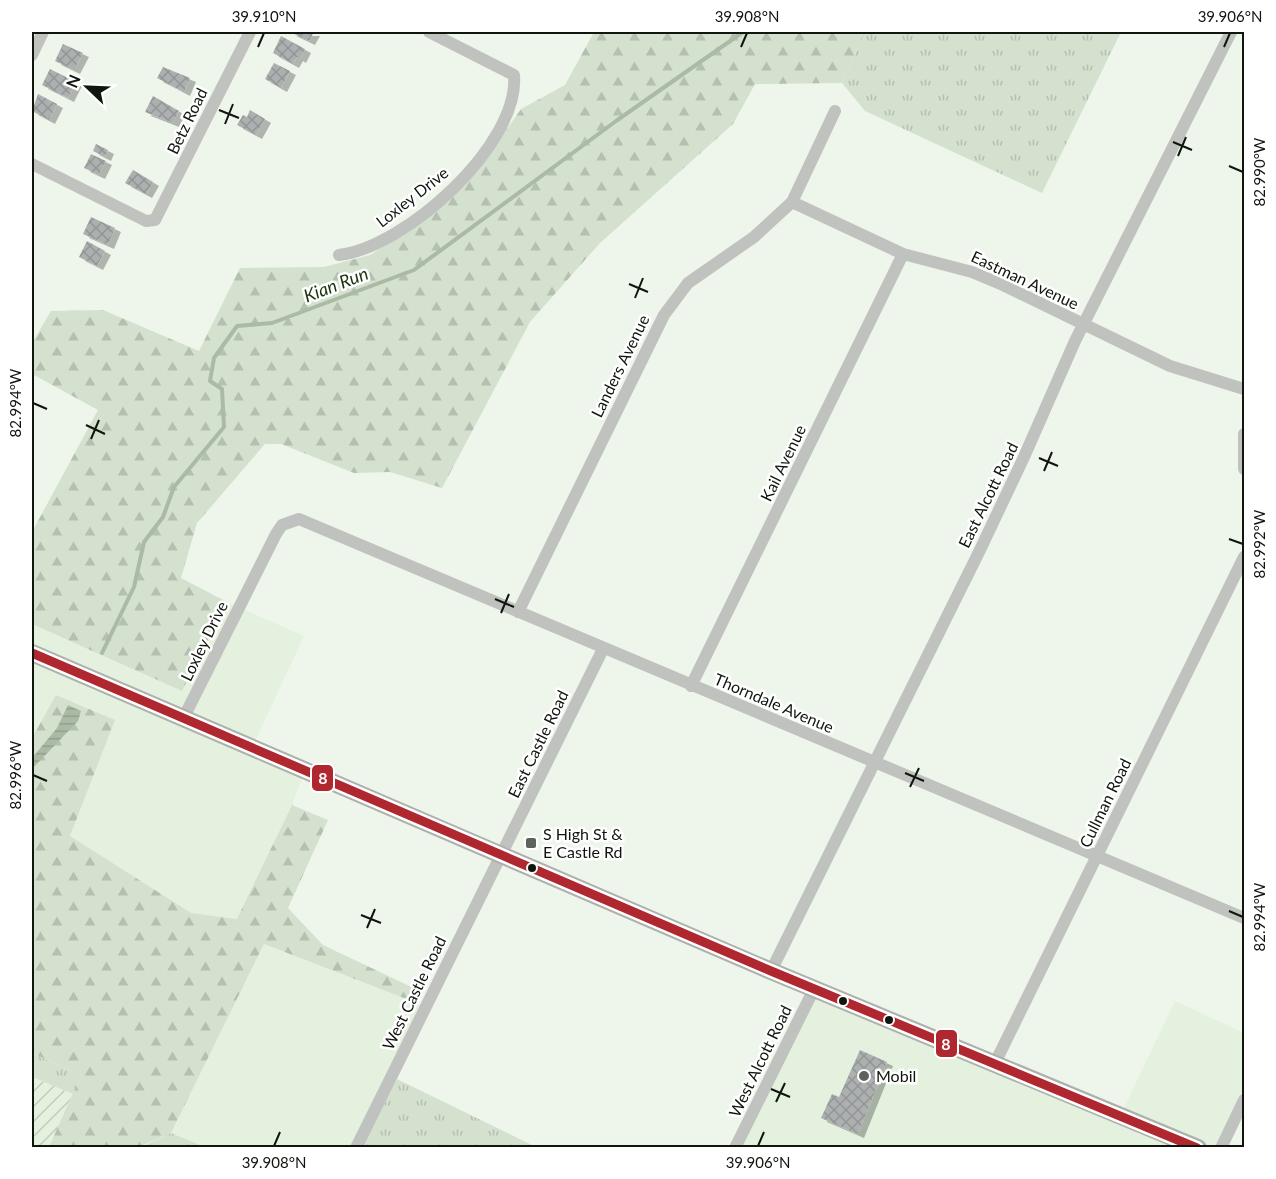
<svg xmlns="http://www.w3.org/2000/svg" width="1276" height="1179" font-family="Lato,sans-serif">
<defs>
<pattern id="industrial-furrows" width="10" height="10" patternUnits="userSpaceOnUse" patternTransform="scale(1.5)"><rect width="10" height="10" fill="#e3f1de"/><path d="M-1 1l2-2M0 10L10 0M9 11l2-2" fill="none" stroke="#c2cebd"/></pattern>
<pattern id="grass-tufts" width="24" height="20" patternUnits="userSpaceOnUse" patternTransform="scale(1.5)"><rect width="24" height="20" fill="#d4e1cf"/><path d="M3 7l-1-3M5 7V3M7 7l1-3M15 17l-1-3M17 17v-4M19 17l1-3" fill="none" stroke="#b5c0b1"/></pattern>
<pattern id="forest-firs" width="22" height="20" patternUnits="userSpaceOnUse" patternTransform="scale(1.5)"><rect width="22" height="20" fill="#d4e1cf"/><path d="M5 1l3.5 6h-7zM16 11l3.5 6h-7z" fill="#b5c0b1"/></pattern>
<pattern id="water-rules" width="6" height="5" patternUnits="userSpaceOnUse" patternTransform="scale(1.5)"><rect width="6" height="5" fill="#aabaa4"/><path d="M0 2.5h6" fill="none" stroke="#919f8c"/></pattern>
<pattern id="building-cross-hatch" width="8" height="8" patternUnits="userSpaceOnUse" patternTransform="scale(1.5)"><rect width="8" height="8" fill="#adb0b0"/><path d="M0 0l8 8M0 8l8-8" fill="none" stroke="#949696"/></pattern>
<filter id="shadow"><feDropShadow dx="6" dy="4" stdDeviation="0" flood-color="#0004"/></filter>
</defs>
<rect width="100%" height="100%" fill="#eef6eb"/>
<!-- built -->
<path fill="#e3f1de" d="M227,602L304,636L250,752L303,776L292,805L238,919L191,913L70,836L115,720L57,695L32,738V624L182,691Z
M264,944L417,1003L430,1011L363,1147H205L171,1133Z
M813,980L1123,1110L1175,1001L1244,1033V1111L1227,1147L730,1148Z"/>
<!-- industrial -->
<path fill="url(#industrial-furrows)" d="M32,1077L73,1094L49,1147H32Z"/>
<!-- grass -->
<path fill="url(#grass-tufts)" d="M865,32H1121L1042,193L865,111L842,83Z
M32,1053L81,1075L73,1094L32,1077Z
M397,1079L536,1147H363Z
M171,1133L205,1147L139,1148Z"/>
<!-- forest -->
<path fill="url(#forest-firs)" d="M594,32H865L842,83L755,84L733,124L600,243L530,322L442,488L390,472L354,473L281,444H265L197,523L181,578L227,602L182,691L32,624V532L98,410L32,374V343L51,311L103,310L199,351L240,268L324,267L370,255L431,215L478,170L521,109L565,85Z
M56,695L115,720L70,836L191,913L237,919L292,805L328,820L288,908L323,945L422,992L417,1003L264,944L171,1133L139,1147H49L81,1075L32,1053V738Z"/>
<!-- water -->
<path fill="url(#water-rules)" d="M68,705L81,711L78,721L32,769V758L57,728Z"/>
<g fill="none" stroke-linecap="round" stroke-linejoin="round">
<!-- stream -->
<path stroke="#aabaa4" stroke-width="4" d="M102,653L134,587L144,542L163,517L174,487L224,427L222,389L210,381L214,358L237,326L272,323L414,270L616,121L743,32"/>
</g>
<!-- building -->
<path fill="url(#building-cross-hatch)" filter="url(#shadow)" d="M290,32H314L309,41Z
M281,36L305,49L300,59L297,57L293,64L273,53Z
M63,44L83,53L74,70L55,61Z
M274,63L290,71L281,88L265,79Z
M163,67L190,78L184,92L157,78Z
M50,69L76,82L68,98L42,85Z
M38,94L57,104L49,120L32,111Z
M153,96L179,111L173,123L145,112Z
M250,110L265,119L256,135L237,125L243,115L247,117Z
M96,144L108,150L105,157L93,151Z
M91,154L106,161L99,175L84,168Z
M133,170L153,182L146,194L125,183Z
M91,217L115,228L108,245L83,234Z
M87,241L105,251L97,266L79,257Z
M860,1050L887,1062L858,1134L821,1118L832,1094L839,1097Z"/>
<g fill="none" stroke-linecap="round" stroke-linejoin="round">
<!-- street -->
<path stroke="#bfc2be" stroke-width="12" d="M32,55L43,32
M32,164L146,221L155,220L250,32
M792,202L903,254L972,272L1003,285L1170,366L1244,389
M339,255C404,248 520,145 514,75L429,32
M1244,434V469
M518,612L664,315L688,283L754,237L792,202L835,111
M691,686L903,254
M184,717L276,534L282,525L299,519L1244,918
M771,971L980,550L1024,457L1075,341L1231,32
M995,1063L1244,557
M356,1148L603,649
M735,1148L814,989
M1221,1148L1244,1100"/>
<!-- primary -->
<path stroke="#adb0ac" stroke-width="18" d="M32,653L771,971L1198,1148"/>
<!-- bus-1 casing -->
<g stroke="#fff" stroke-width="14">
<path id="bus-1" d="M32,653L771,971L1197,1148"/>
</g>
<!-- bus-1 -->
<use href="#bus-1" stroke="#af272f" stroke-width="9"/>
</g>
<!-- ticks -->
<path fill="none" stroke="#10150e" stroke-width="2" d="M258,47L264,33M741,47L747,33M1224,47L1230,33M219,110L239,118M225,124L233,104M1173,142L1192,150M1178,156L1186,137M1229,166L1243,172M629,284L648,292M635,298L643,278M33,403L47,409M86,425L105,434M91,439L99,420M1039,458L1058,466M1044,471L1052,452M1229,539L1243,544M495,599L514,607M501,613L509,594M905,773L924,781M33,775L47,781M910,787L919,768M1229,911L1243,917M361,915L381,923M367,928L375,909M771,1089L790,1097M776,1102L785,1083M274,1146L280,1132M758,1146L764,1132"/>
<!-- markers -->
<g fill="#5e645b" stroke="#fff" stroke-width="2">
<rect x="525" y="837" width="12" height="12" rx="3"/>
<circle cx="864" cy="1076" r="6"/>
</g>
<g fill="#10150e" stroke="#fff" stroke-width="2">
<circle cx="532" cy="868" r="5"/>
<circle cx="843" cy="1001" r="5"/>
<circle cx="889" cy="1020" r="5"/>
</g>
<g text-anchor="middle" stroke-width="5" stroke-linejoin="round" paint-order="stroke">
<!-- street labels -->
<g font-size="16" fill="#10150e" stroke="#fff">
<text transform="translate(187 121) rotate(-64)" y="6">Betz Road</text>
<text transform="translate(412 197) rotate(-38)" y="6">Loxley Drive</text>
<text transform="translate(1025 280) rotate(25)" y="6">Eastman Avenue</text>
<text transform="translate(620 366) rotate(-64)" y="6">Landers Avenue</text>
<text transform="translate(783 463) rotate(-64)" y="6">Kail Avenue</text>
<text transform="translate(988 495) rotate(-64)" y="6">East Alcott Road</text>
<text transform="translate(204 641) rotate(-64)" y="6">Loxley Drive</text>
<text transform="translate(774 703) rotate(23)" y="6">Thorndale Avenue</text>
<text transform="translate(538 744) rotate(-64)" y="6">East Castle Road</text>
<text transform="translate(1105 803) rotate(-64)" y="6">Cullman Road</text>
<text transform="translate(414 993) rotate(-64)" y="6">West Castle Road</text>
<text transform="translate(760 1061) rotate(-64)" y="6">West Alcott Road</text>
</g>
<!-- poi labels -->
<g font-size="16" fill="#10150e" stroke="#fff" text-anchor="start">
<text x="543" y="840">S High St &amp;<tspan x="543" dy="18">E Castle Rd</tspan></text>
<text x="876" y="1082">Mobil</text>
</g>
<!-- water labels -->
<g font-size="18" font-style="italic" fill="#1a350d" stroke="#fff">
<text transform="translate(336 285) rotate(-21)" y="6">Kian Run</text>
</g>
</g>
<g stroke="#fff" stroke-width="2">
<rect x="311" y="764" width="23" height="28" rx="6" fill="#af272f"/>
<rect x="935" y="1029" width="23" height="29" rx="6" fill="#af272f"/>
</g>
<g font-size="16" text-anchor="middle" font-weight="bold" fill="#fff">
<text x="323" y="784">8</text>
<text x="946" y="1050">8</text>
</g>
<!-- border -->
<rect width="1276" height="1179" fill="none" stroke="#ffffff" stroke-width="66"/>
<!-- north arrow -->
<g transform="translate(87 87) rotate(293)" stroke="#ffffff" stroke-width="4.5" paint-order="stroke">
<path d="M0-4.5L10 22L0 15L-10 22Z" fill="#10150e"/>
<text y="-9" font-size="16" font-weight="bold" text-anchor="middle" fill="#10150e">N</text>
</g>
<rect x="33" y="33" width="1210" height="1113" fill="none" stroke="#10150e" stroke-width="2"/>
<g font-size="15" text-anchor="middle" fill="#10150e">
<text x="264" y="22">39.910°N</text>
<text x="747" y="22">39.908°N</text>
<text x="1230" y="22">39.906°N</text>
<text transform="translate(1260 172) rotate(-90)" y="5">82.990°W</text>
<text transform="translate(16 403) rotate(-90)" y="5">82.994°W</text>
<text transform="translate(1260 544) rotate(-90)" y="5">82.992°W</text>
<text transform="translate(16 775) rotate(-90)" y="5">82.996°W</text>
<text transform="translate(1260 917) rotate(-90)" y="5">82.994°W</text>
<text x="274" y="1168">39.908°N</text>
<text x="758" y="1168">39.906°N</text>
</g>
</svg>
